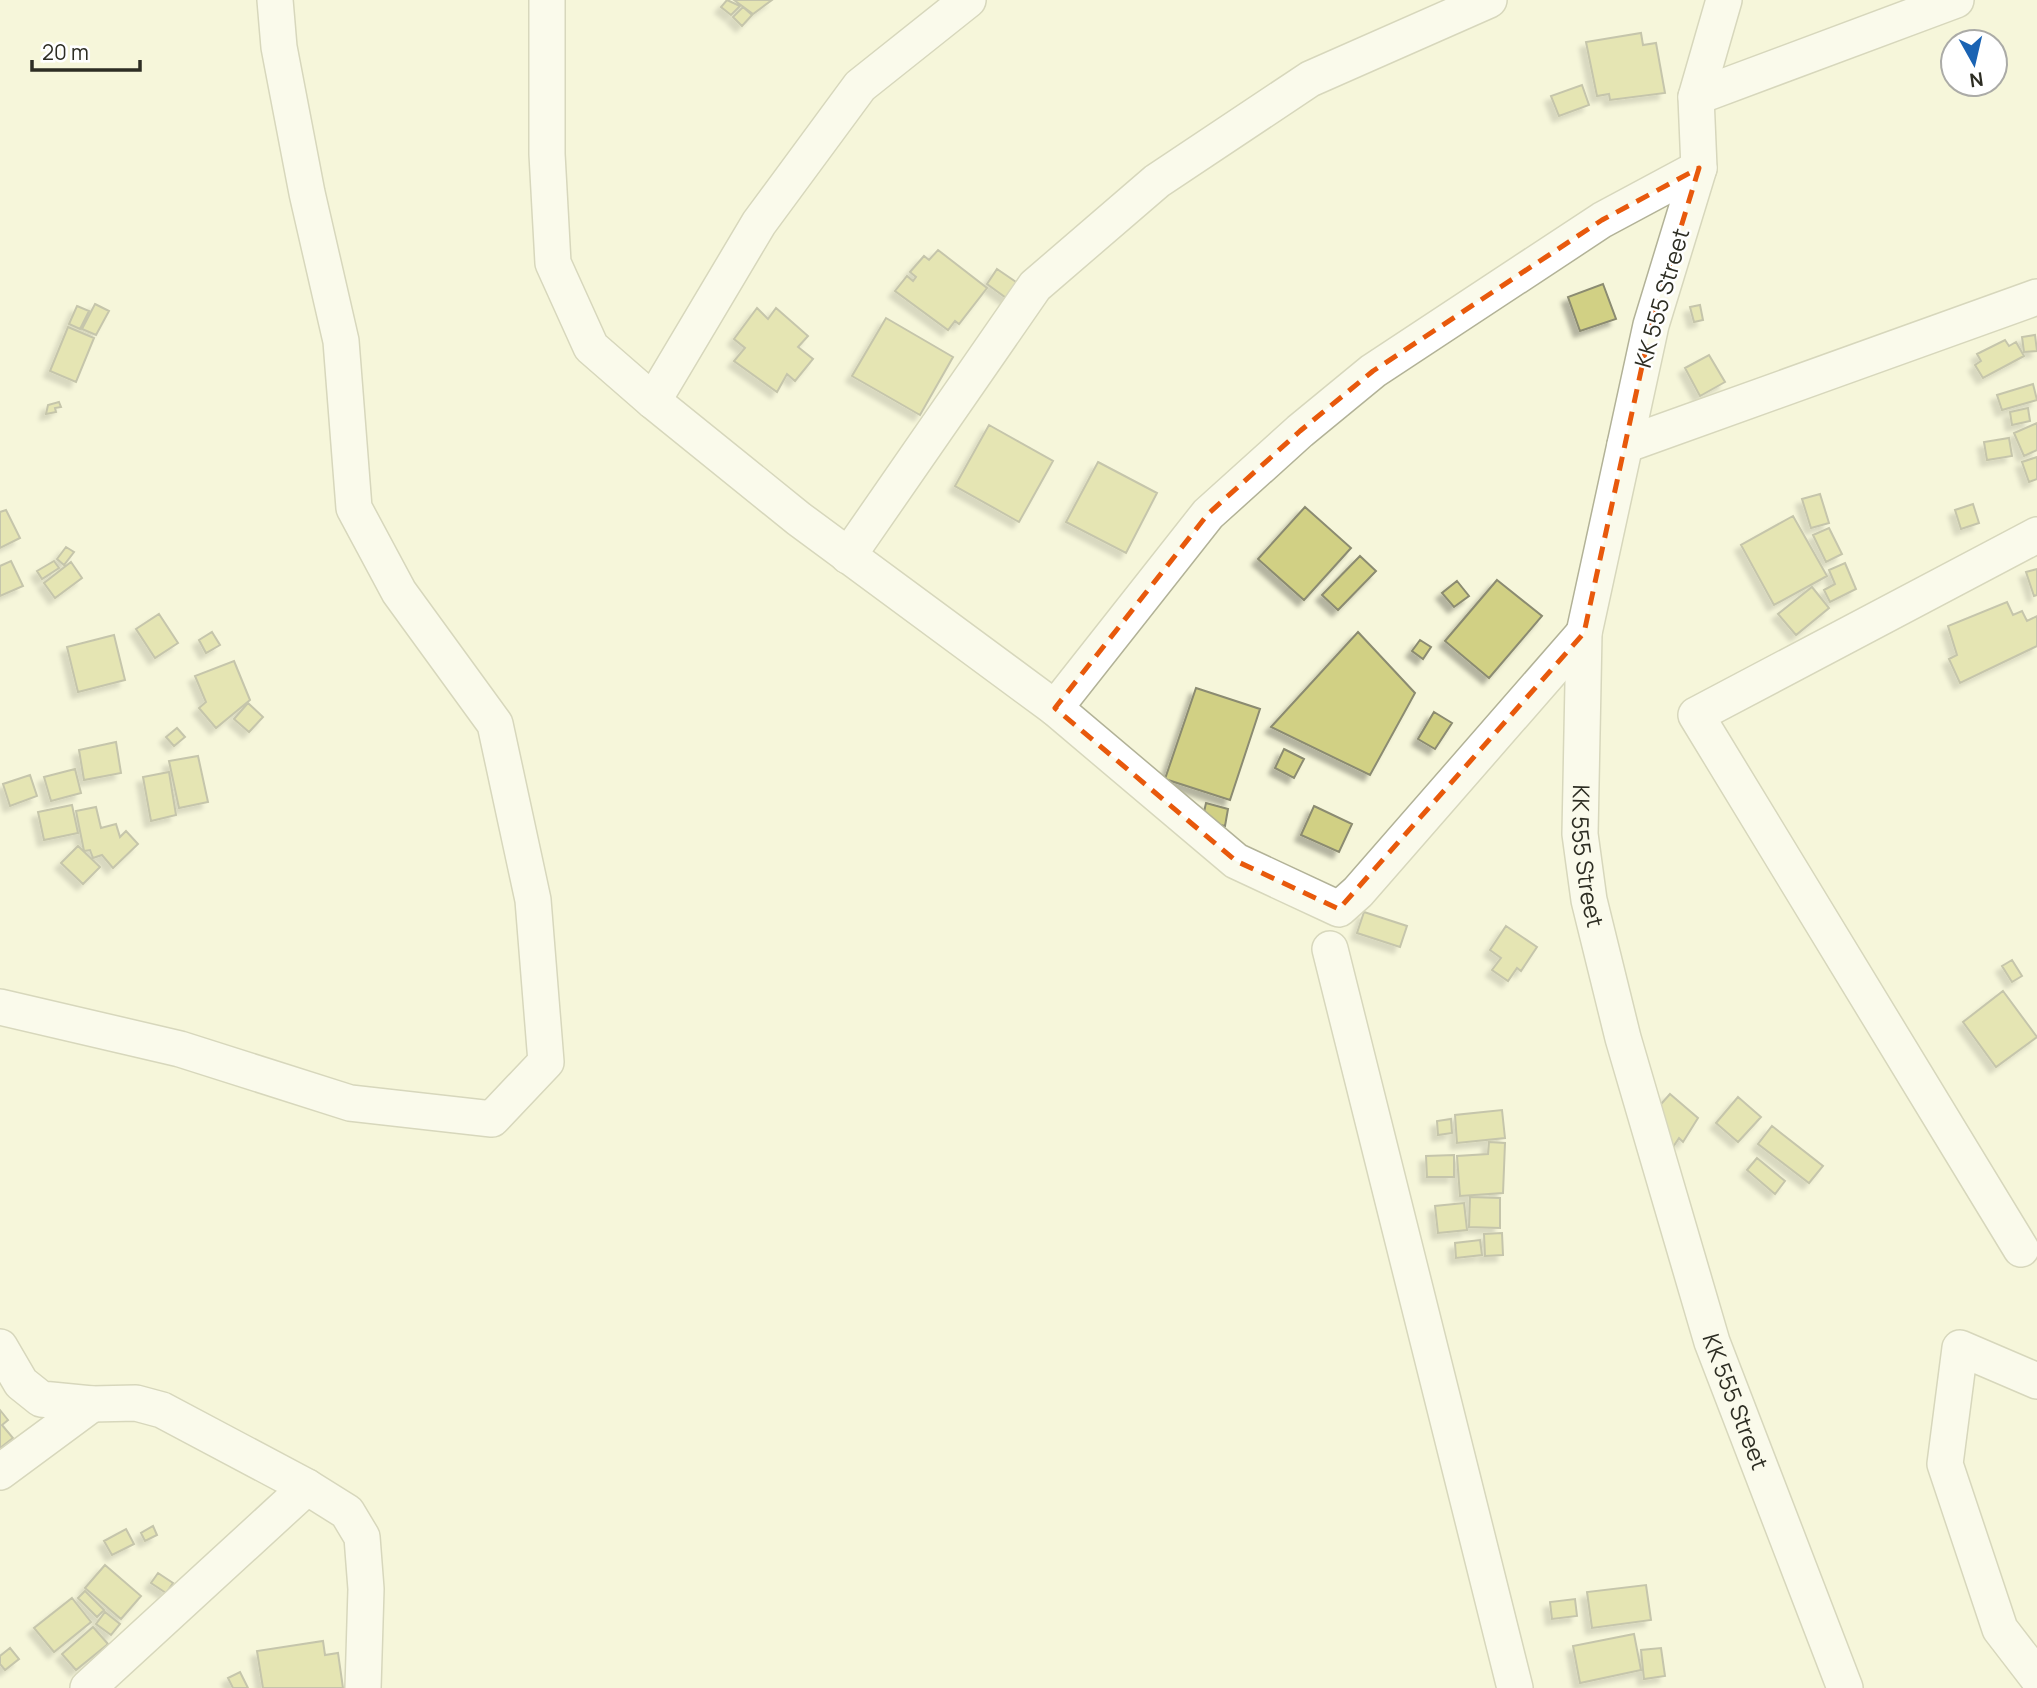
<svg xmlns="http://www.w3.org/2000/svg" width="2037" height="1688" font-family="Manrope,sans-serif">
<defs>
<filter id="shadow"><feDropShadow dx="-6" dy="6" stdDeviation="2" flood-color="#0004"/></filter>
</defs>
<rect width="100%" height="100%" fill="#f6f6da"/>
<!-- building -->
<path fill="#d1d084" stroke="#8b8b71" stroke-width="2" filter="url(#shadow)" d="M727,0L740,6L731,15L721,7Z
M734,0H772L753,14Z
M743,7L752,15L742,26L733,17Z
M1641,33L1643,45L1656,43L1665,93L1610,100L1609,94L1597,96L1586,42Z
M1582,85L1589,105L1559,116L1551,96Z
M938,250L987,288L959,324L955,321L948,330L895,291L907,276L913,281L916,277L910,272L924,256L929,260Z
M997,269L1019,284L1009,300L987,284Z
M1603,284L1616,319L1580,331L1568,297Z
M95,304L109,311L96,335L82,329Z
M1700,305L1703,320L1694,322L1690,307Z
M77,306L89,311L80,329L69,324Z
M757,308L768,319L776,308L808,336L798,347L813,359L795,381L787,374L777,392L734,361L745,348L734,339Z
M886,318L953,357L920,415L852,376Z
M68,327L94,338L76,382L50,371Z
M2035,335L2037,351L2024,352L2022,337Z
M2005,340L2009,346L2016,342L2024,356L1983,378L1975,365L1981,361L1977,354Z
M1709,355L1725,382L1700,396L1685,368Z
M2033,384L2037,400L2002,410L1997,395Z
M59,402L61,407L55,408L56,412L46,414L48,405Z
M2028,408L2030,421L2012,425L2010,412Z
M2037,423V450L2024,456L2014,433Z
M989,425L1053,461L1019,522L955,486Z
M2009,438L2012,456L1987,460L1984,442Z
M2037,457V479L2029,482L2022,462Z
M1098,462L1157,493L1126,553L1066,522Z
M1820,494L1829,523L1811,528L1802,499Z
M1973,504L1979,523L1961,529L1955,510Z
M1305,507L1351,548L1304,600L1258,559Z
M6,510L20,538L0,548V512Z
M1793,516L1827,576L1774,605L1741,545Z
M1829,528L1842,554L1826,562L1813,535Z
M66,547L74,552L64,565L57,559Z
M1360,556L1376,571L1338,610L1322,595Z
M11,561L23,586L0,596V566Z
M54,561L59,568L42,579L37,571Z
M71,562L82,578L55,598L44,583Z
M1845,563L1856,589L1830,602L1824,590L1835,584L1829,570Z
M2037,569V595L2034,596L2026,572Z
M1497,580L1542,616L1489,678L1445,641Z
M1457,581L1469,596L1454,607L1442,593Z
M1812,587L1829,608L1796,635L1778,614Z
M2007,602L2013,615L2022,611L2027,621L2037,616V646L1960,683L1949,659L1957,655L1948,626Z
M159,614L178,643L155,658L136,629Z
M212,632L220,645L206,653L199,640Z
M1358,632L1415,693L1370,775L1271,727Z
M114,635L125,680L78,692L67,647Z
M1420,640L1431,647L1423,659L1412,651Z
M234,661L250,700L216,728L199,708L206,702L195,676Z
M1196,688L1260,709L1230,800L1165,779Z
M248,703L263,717L249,732L234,719Z
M1434,712L1452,723L1435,749L1418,739Z
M177,728L185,737L174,746L166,737Z
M116,742L121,773L84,780L79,750Z
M1284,749L1304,759L1294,778L1275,768Z
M198,756L208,802L179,808L169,761Z
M75,769L81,793L51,801L44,777Z
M169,772L176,815L151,821L143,777Z
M30,775L37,796L10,806L3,784Z
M1206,803L1228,809L1225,826L1202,821Z
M72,805L78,833L44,840L38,812Z
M1314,806L1352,824L1339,852L1301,835Z
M96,807L101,828L116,824L120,837L126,831L138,844L113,868L102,855L93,858L90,850L84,851L76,811Z
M78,846L100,867L83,884L61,863Z
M1364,912L1407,926L1400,947L1357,933Z
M1506,926L1537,947L1521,971L1517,968L1508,981L1492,970L1501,958L1490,950Z
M2012,960L2022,976L2012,982L2002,966Z
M2003,991L2037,1037L1996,1067L1963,1022Z
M1670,1094L1698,1118L1683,1142L1679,1138L1671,1150L1653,1113Z
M1738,1097L1761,1117L1738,1142L1716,1123Z
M1502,1110L1505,1138L1457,1143L1455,1115Z
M1451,1119L1452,1133L1438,1135L1437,1121Z
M1772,1126L1823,1166L1809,1183L1758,1144Z
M1489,1142L1505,1143L1503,1193L1460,1196L1457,1156L1488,1154Z
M1454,1155V1177H1427L1426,1156Z
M1757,1158L1785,1181L1775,1194L1747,1170Z
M1470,1197L1500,1198V1228L1469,1227Z
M1464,1203L1467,1230L1438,1233L1435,1206Z
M1502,1233L1503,1255L1485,1256L1484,1234Z
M1480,1240L1482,1255L1456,1258L1455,1243Z
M0,1410L8,1420L2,1425L13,1438L0,1448Z
M153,1526L157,1535L145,1541L141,1533Z
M126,1529L134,1544L112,1555L104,1541Z
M105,1565L141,1596L121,1619L85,1588Z
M158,1573L173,1583L166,1593L151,1583Z
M1646,1585L1651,1620L1592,1628L1587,1592Z
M85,1591L104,1610L97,1617L78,1598Z
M72,1598L91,1622L54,1652L34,1628Z
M1575,1599L1577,1616L1552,1619L1550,1602Z
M105,1612L120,1624L111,1635L96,1624Z
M93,1627L108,1644L76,1670L62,1654Z
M1634,1634L1641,1670L1580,1683L1573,1646Z
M323,1641L325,1655L338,1653L343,1688H263L257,1651Z
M10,1648L19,1659L5,1670L0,1664V1656Z
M1661,1648L1665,1676L1644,1679L1641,1650Z
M240,1672L248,1688H233L228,1678Z"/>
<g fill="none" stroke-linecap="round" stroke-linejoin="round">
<!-- street casing -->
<g stroke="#b2b297" stroke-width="38">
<g id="street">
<path d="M547,0V154L553,263L591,347L653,401L799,519L1055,708L1236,861L1339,909L1358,892L1584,633"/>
<path id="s1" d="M1724,0L1696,97L1699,168L1651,325L1584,633L1580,834L1589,900L1623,1038L1712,1342L1845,1688"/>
<path d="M1696,97L1956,0"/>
<path d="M653,401L759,223L860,86L968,0"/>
<path d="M1625,445L2037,297"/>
<path d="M848,556L1035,286L1157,181L1310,79L1489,0"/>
<path d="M1055,708L1208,514L1300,431L1373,371L1602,220L1699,168"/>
<path d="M1330,949L1515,1688"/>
<path d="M0,1007L180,1049L350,1103L492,1119L546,1062L533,900L495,724L399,592L354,508L341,341L307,193L279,47L275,0"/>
<path d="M2021,1249L1696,715L2037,535"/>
<path d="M0,1347L21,1383L41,1399L92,1404L136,1403L162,1410L307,1487L347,1512L362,1537L366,1589L363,1688"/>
<path d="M2037,1381L1960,1348L1945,1464L2000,1629L2037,1677"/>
<path d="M0,1472L92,1404"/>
<path d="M88,1688L307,1487"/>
</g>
</g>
<!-- street -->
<use href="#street" stroke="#fff" stroke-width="35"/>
</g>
<!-- marked area -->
<path d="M0 0H2037V1688H0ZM1699,168L1651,325L1584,633L1339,909L1236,861L1055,708L1208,514L1300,431L1373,371L1602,220Z" fill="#f6f6da" fill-opacity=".55" fill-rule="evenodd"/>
<path fill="none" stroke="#e8590c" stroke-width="5" stroke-dasharray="14 9" stroke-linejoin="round" d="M1699,168L1651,325L1584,633L1339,909L1236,861L1055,708L1208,514L1300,431L1373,371L1602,220Z"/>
<g text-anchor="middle" stroke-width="5" stroke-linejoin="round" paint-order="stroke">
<!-- street labels -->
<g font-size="23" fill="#2d2d23" stroke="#fff">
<text transform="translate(1662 298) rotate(-74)" y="8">KK 555 Street</text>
<text dy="8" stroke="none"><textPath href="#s1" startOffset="875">KK 555 Street</textPath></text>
<text dy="8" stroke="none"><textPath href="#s1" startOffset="1442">KK 555 Street</textPath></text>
</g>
</g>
<!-- north arrow -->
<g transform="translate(1974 63) rotate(172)"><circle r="33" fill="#ffffff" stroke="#ababa7" stroke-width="2"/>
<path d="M0-5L12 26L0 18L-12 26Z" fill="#1a63b3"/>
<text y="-10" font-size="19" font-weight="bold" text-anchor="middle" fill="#2d2d23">N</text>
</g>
<!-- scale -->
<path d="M32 60v10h108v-10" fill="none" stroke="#2d2d23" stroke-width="3.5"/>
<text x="42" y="60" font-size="21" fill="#2d2d23" stroke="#ffffff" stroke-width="5" paint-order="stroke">20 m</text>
</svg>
